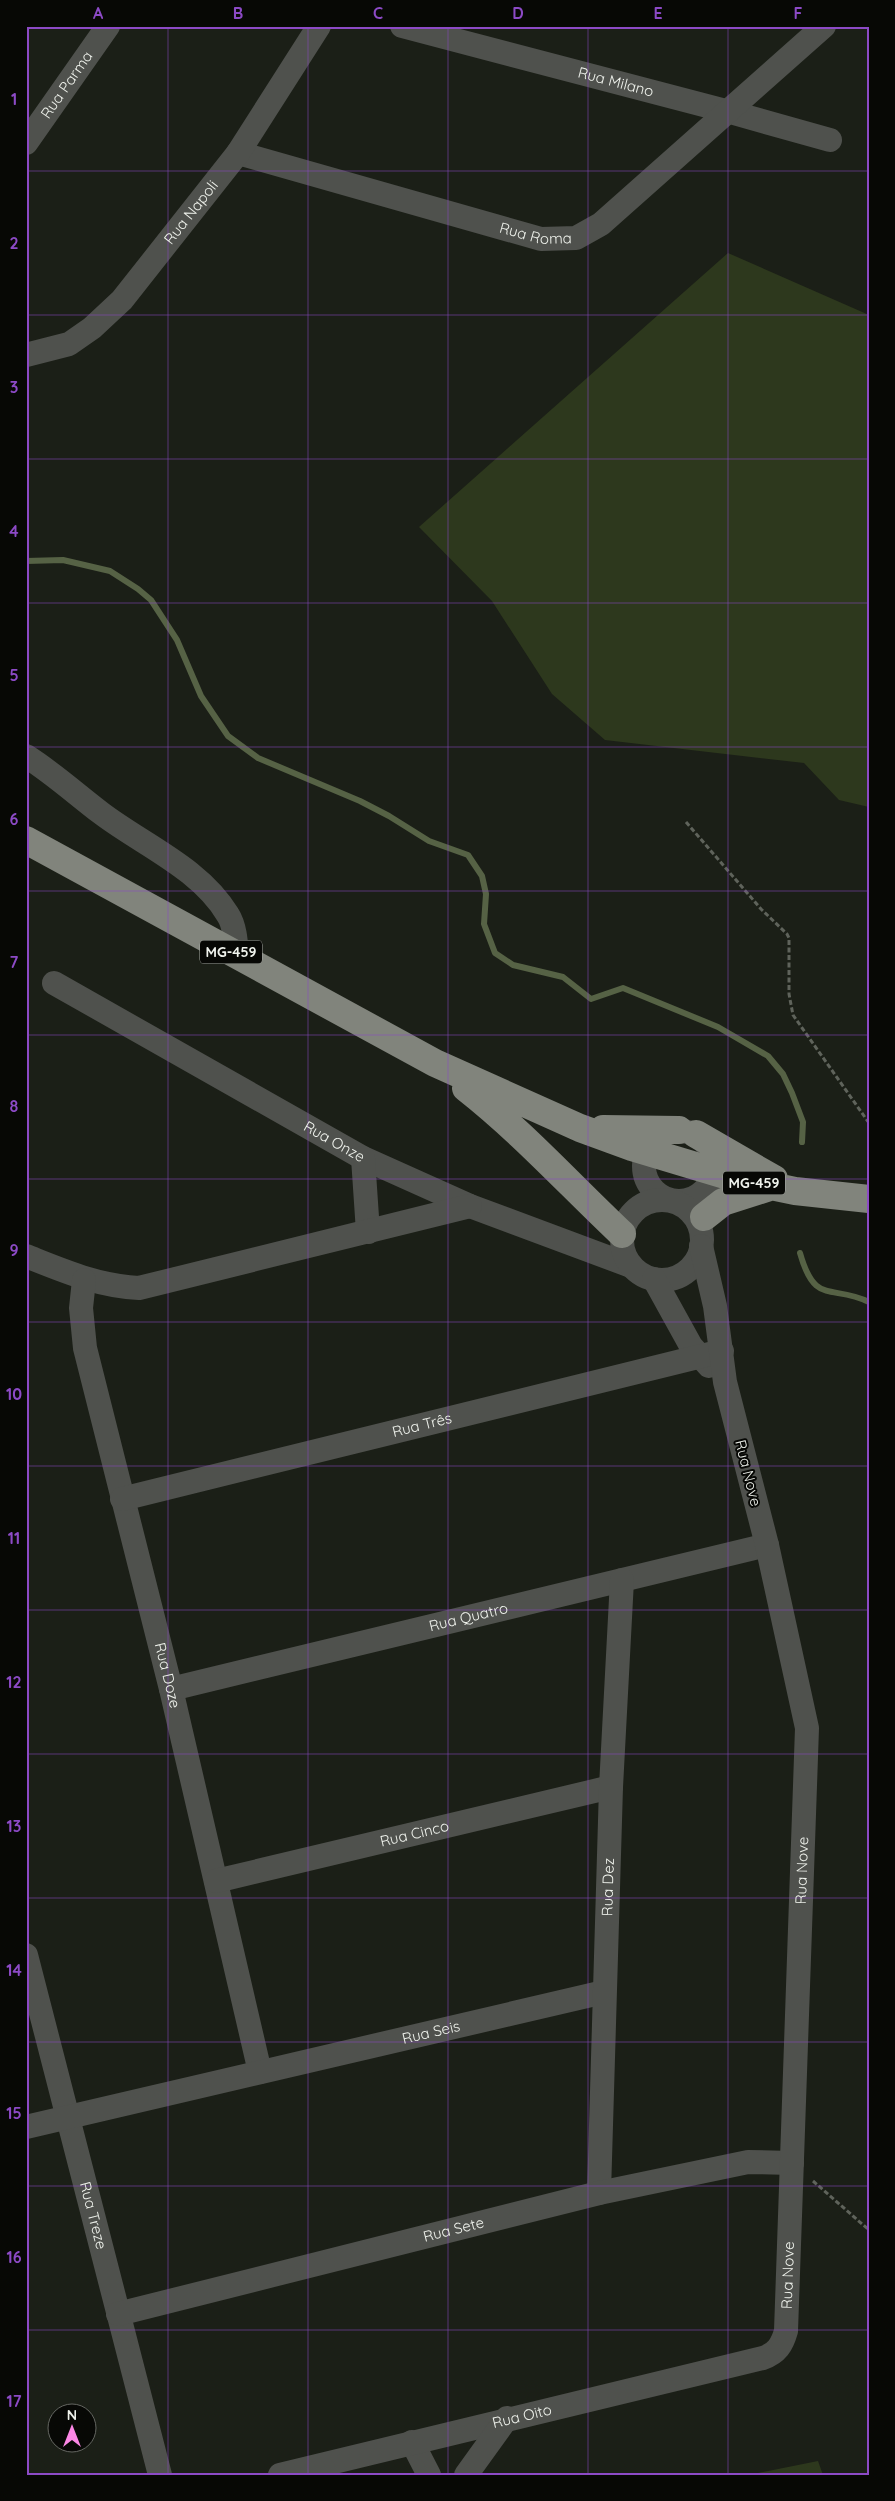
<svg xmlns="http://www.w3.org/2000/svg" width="895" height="2501" font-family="Quicksand,sans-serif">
<rect width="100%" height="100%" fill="#1b1f17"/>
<!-- green -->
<path fill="#2d381d" d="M728,253L869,315V807L839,800L804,763L605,740L552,694L492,601L419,527Z
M818,2461L823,2475H748Z"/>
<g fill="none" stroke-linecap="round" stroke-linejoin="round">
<!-- stream -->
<path stroke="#566245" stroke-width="6" d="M26,561L63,560L110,571L138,589L151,600L177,640L201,696L228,736L258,758L360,801L389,816L429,841L468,855L482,876L486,894L484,924L495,953L513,965L563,977L591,999L623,988L718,1027L768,1056L783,1074L792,1093L803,1122L802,1142
M800,1253C815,1306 831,1284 869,1302"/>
<!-- path -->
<path stroke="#5f635b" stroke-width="3" stroke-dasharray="5 2.5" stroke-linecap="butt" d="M686,822L761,909L787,934L789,938V994L793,1015L869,1123
M813,2181L869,2230"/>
<!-- minor -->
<g stroke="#4f514d" stroke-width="24">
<path id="s1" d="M402,26L730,112L830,140"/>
<path id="s2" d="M26,143L108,26"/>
<path id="s3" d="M238,153L541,239L576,238L601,224L824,26"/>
<path id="s4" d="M26,355L69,344L92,328L122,300L238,153L319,26"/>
<path d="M26,756C53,773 76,794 101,813C143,845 200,868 228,915C235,926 236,942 237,955"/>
<path id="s5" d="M54,983L363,1158L470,1206L631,1266"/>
<circle cx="679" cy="1166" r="35"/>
<path d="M363,1158L368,1232"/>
<circle cx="662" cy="1240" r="40"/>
<path d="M26,1256C64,1271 98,1286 139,1288L470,1206"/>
<path d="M654,1279L691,1346L709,1366"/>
<path id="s6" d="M84,1280L81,1308L85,1348L171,1689L260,2072"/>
<path id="s7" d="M122,1499L722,1351"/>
<path id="s8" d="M171,1689L767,1545"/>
<path id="s9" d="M216,1881L611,1787"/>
<path id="s10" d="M26,1955L160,2475"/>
<path id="s11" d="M26,2127L604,1992"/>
<path id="s12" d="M599,2193L611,1787L622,1580"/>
<path id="s13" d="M118,2314L599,2193L748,2162L792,2163"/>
<path d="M412,2442L429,2475"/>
<path id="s14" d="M280,2475L763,2358C777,2353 782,2345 786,2331L807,1728L767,1545L725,1382L715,1306L701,1246"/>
<path d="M466,2475L507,2418"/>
</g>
<!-- major -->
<path stroke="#81847c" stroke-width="28" d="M26,840L435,1063L580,1128L632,1147L742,1180L795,1191L869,1199
M466,1088C522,1132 570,1185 622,1234
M603,1129L679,1130
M696,1134L774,1179
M704,1217L723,1202L770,1187"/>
</g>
<!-- grid -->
<path fill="none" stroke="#8c4ac6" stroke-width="1" stroke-opacity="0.55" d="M168,26V2475M308,26V2475M448,26V2475M588,26V2475M728,26V2475M26,171H869M26,315H869M26,459H869M26,603H869M26,747H869M26,891H869M26,1035H869M26,1179H869M26,1322H869M26,1466H869M26,1610H869M26,1754H869M26,1898H869M26,2042H869M26,2186H869M26,2330H869"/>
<g text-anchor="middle" stroke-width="4" stroke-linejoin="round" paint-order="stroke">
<!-- shield labels -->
<g fill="#070805" stroke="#a9aca7" stroke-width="1">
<rect x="200" y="940.5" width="62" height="23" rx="4"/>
<rect x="723" y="1171.5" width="62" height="23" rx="4"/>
</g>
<g font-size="14" font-weight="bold" fill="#eff2ec">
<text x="231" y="957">MG-459</text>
<text x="754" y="1188">MG-459</text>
</g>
<!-- street labels -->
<g font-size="15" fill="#eff2ec" stroke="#070805">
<text dy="5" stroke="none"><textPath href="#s1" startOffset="221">Rua Milano</textPath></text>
<text dy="5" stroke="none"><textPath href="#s2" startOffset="71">Rua Parma</textPath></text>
<text dy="5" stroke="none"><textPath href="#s4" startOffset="225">Rua Napoli</textPath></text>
<text dy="5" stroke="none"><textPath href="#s3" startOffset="309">Rua Roma</textPath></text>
<text dy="5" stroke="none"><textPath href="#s5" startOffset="322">Rua Onze</textPath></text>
<text dy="5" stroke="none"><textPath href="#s7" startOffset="309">Rua Três</textPath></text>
<text transform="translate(748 1473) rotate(76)" y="5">Rua Nove</text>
<text dy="5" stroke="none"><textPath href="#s8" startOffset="306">Rua Quatro</textPath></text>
<text dy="5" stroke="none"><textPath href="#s6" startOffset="406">Rua Doze</textPath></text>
<text dy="5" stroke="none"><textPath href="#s9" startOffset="204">Rua Cinco</textPath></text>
<text dy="5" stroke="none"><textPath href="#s14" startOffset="995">Rua Nove</textPath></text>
<text dy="5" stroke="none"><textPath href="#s12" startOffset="306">Rua Dez</textPath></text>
<text dy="5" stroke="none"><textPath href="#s11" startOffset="416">Rua Seis</textPath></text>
<text dy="5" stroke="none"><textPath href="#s10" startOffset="269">Rua Treze</textPath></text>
<text dy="5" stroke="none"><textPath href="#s13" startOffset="346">Rua Sete</textPath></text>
<text dy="5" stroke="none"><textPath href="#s14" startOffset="590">Rua Nove</textPath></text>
<text dy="5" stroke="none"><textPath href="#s14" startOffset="249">Rua Oito</textPath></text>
</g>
</g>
<!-- border -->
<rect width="895" height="2501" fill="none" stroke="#070805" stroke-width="55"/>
<!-- north arrow -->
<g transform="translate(72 2428)"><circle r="24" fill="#070805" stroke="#646661"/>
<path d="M0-4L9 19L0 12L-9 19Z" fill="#fb87e5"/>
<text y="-8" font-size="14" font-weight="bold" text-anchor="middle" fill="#eff2ec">N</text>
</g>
<rect x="28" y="28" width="840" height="2446" fill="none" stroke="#8c4ac6" stroke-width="2"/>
<g font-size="16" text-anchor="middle" font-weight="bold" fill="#8c4ac6">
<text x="98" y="19">A</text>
<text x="238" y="19">B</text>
<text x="378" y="19">C</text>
<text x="518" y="19">D</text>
<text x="658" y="19">E</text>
<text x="798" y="19">F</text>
<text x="14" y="105">1</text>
<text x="14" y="249">2</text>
<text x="14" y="393">3</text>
<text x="14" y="537">4</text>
<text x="14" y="681">5</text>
<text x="14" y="825">6</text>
<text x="14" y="968">7</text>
<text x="14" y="1112">8</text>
<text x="14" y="1256">9</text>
<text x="14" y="1400">10</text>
<text x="14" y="1544">11</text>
<text x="14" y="1688">12</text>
<text x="14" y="1832">13</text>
<text x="14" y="1976">14</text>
<text x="14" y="2119">15</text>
<text x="14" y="2263">16</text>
<text x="14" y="2407">17</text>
</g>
</svg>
